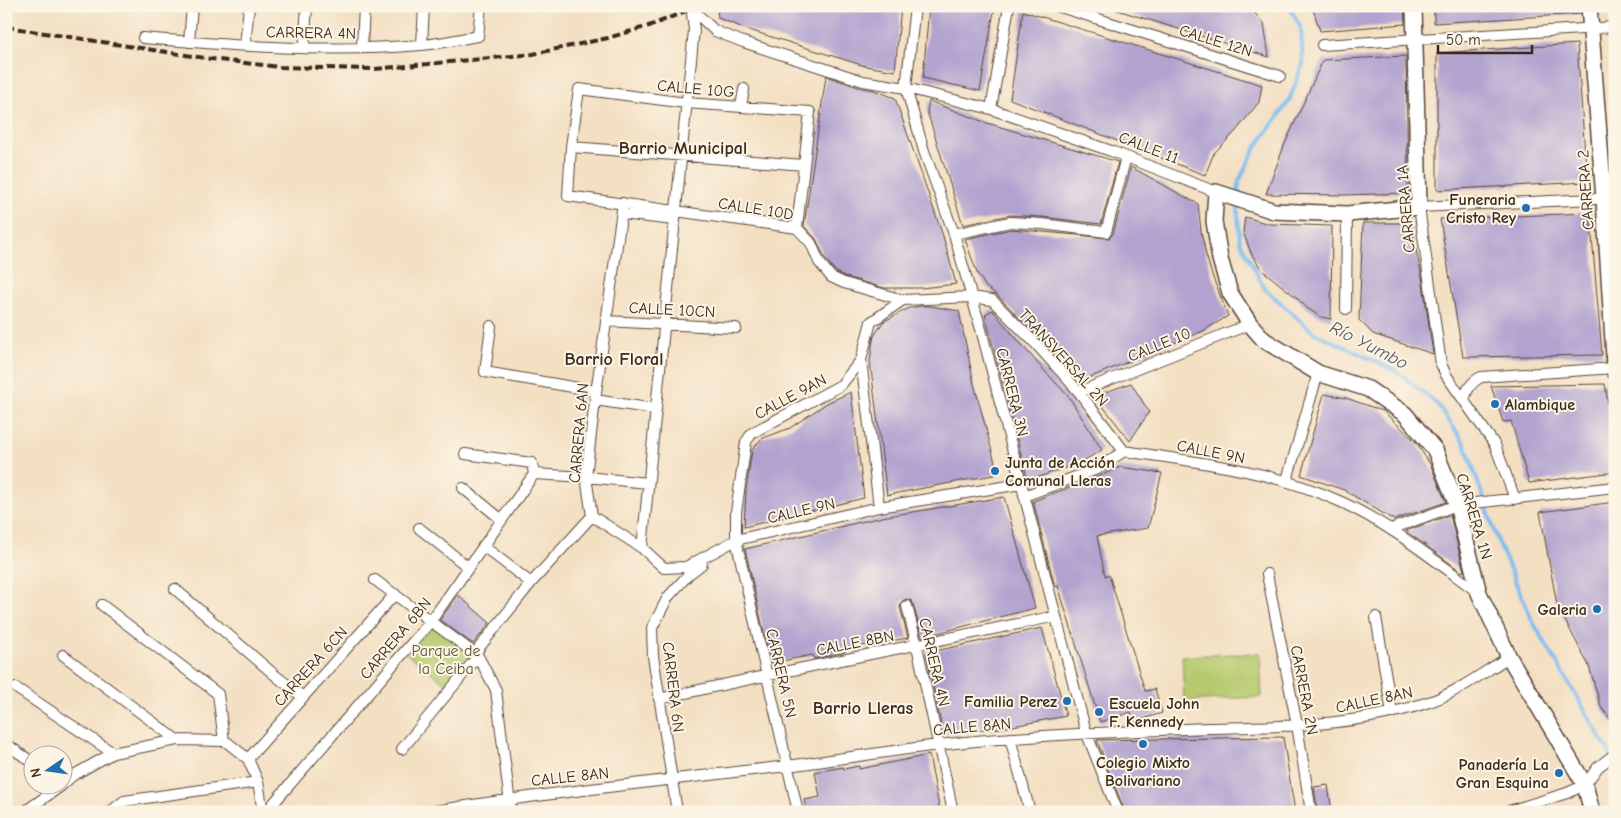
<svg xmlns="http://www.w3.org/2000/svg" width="1621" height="818" font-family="'Comic Neue',sans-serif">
<rect width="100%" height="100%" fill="#fcf5e5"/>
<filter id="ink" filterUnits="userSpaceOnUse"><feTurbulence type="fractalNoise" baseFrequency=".02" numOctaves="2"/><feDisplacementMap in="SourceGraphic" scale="10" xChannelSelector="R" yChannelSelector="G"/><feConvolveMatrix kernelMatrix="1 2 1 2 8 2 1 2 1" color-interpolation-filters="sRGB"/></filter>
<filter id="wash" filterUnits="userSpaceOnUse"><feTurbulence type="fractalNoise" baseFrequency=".0096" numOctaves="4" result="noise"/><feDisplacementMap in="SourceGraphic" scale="20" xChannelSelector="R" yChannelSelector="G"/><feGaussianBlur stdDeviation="1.12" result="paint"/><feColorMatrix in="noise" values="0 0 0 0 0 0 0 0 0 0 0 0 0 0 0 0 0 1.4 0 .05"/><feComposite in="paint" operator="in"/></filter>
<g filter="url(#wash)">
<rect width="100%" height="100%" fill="#f3dfc2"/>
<!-- green -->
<path fill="#b6c96d" stroke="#787a46" d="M432,625L473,656L450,687L407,654Z
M1260,653L1262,697L1184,701L1182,656Z"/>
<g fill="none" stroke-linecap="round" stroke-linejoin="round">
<!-- stream -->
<path stroke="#7dbcf1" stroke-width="4" d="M1238,195L1239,181L1255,149L1289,101L1303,64L1301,28L1289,6
M1238,202V216L1240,241L1265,289L1313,332L1398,372L1437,404L1465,444L1499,544L1533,622L1615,762"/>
</g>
<g id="blocks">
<!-- building -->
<path fill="#b1a2cf" d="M722,6H901L895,71L865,66L746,29L718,18L717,8Z
M929,6H995L980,91L923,78Z
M1114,6H1249L1264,24L1269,57L1114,9Z
M1312,6H1404L1405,24L1320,31Z
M1434,6H1580V14L1434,23Z
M1023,11L1262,85L1259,102L1236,131L1214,153L1205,175L1010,99Z
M1577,44L1587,182L1437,190V53Z
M1406,56L1408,193L1345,195L1266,194L1284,146L1323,60Z
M826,76L861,88L874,90L895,98L943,236L956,284L921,288H884L846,277L835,271L825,258L816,239L804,226Z
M929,101L987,123L1118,162L1101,224L1042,217L1010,215L963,225L927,111Z
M1131,167L1198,204L1201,231L1206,255L1212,275L1228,316L1203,331L1081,381L997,295L986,287L977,273L965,239L1011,229L1109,238L1113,234Z
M1590,213L1602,355L1463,357L1440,219Z
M1245,217L1269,224L1332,226L1331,319L1321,317L1307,308L1297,298L1262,270L1252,255L1243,232Z
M1363,223H1410L1422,276L1433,354L1373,334L1359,320Z
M921,306H931L959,311L974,384L998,474L887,495L870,361L872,346L874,336L883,322L909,308Z
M992,310L1041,367L1069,397L1102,450L1081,462L1028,481L985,315Z
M1131,383L1149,412L1130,441L1095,396Z
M1605,384L1615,448V472L1529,483L1511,421L1503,422L1491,386Z
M851,392L864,498L744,527L746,491L752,450L761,439L790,428L827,403Z
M1324,394L1346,398L1383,411L1416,442L1431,466L1446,502L1394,520L1344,490L1301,475Z
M1120,467L1162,473L1148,528L1097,536L1105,576L1109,575L1145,691L1155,689L1162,713L1133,722L1131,712L1100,722L1058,586L1055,587L1033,501L1098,477Z
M1004,497L1035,608L922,637L913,604L912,601L906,599L902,601L900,607L908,638L845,649V652L814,659L813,655L771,663L745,549L882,517Z
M1615,502V725L1601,707L1589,666L1557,605L1540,512Z
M1450,515L1464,571L1462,572L1406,531Z
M458,595L490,623L473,644L440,620Z
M1042,628L1066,716L1002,728L943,733L926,653Z
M1283,737L1295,812H1125L1097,740Z
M929,755L940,812H870V808L853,812H807L804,800L820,797L815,772L843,767L844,769L859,766V769Z
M1328,785L1332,812H1318L1314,787Z"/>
</g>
</g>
<g filter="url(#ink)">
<use href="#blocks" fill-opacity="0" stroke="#574537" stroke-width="1"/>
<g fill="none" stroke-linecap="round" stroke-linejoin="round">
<!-- street casing -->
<g stroke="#574537" stroke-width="12">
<path id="street" d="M691,6L694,30L642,548L664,568L686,567L736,540L879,507L1021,484
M915,6L906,88L924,151L954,234L982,333L1086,732L1118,812
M1057,6L1280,76
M692,9L715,31L743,42L863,81L906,88L991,109L1111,151L1216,192
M143,38C235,46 329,53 421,45C440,44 459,39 478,36L481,6
M189,42L192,6
M422,45L424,6
M1322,45L1615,27
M245,46L249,6
M304,48L307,6
M362,48L364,6
M741,107L744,89
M991,109L1009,6
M571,147L804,165
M622,214L674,220
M797,228L810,112L686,103L579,89L571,147L568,196L797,228L811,243L819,262L831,277L844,283L903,300L972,297L992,300L1036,344L1079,392L1124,451
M954,234L1010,222L1042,224L1106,232L1126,157
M1346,309L1347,214
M606,321L736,328
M491,326L485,372L596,391
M861,360L879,507
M1079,392L1250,324
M595,400L655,409
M1464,401C1466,390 1471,382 1481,377L1615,368
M465,454L532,463L534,474
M534,474L586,477L648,483
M1287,480L1318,373
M463,488L502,520
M1024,496L1097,469L1124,451C1196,462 1272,470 1339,501C1390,524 1434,560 1479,593
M1515,499L1495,445L1446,375L1441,364L1419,207L1615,198
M592,516L586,477L595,400L623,203
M592,516L642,548
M419,528L468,567
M1391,529L1457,505L1615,487
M483,546L531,583
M1267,574L1297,725L1311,812
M375,580L478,656L496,690L511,812
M175,589L276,676L303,697
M102,605L218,694L224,741
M907,606L917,646L953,812
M1376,617L1392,713
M475,653L531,583L592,516
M63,655L177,740
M16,688L113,753L177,740L224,741L228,743L248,759L258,782L263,812
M659,699C791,669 924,644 1056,616
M1010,738L1030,812
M6,744L32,762
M402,749L478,656
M248,759L395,594
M62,785L72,776L113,753
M24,812L61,786
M110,812L124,801L258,782
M266,812L431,621L534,474
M428,812C544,793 662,781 779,767C845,759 910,747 976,741C1054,734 1131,731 1208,728C1285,726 1358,727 1432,701C1459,691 1484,672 1509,657
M677,812L653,656L652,628L668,597L689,574L702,564
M798,812L736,540V512L746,442L752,433L841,385L861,360L871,322L903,300
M1506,812L1567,793L1585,785L1598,767L1615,754"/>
</g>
<!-- secondary casing -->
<g stroke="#574537" stroke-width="18">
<path id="secondary" d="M1414,6L1419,207L1347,214L1274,211L1216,192L1214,221L1220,259L1230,293L1250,324L1264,340L1318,373L1368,389L1405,414L1435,450L1457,505L1479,593L1509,657L1585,785L1592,812
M1589,6L1604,198L1615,372"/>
</g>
<!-- street -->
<use href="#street" stroke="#fff" stroke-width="10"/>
<!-- secondary -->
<use href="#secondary" stroke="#fff" stroke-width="15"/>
<!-- rail -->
<path stroke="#3b2a1e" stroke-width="4" stroke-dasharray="8 4" stroke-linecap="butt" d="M6,27L211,59L280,67L375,69L533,54L608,38L652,25L698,6"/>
</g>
</g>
<!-- markers -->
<g fill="#1f6fb2" stroke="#fcf5e5" stroke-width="2">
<circle cx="1526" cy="208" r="5"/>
<circle cx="1495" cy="404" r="5"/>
<circle cx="995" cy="471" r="5"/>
<circle cx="1597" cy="609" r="5"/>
<circle cx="1067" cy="701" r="5"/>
<circle cx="1099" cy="712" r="5"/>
<circle cx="1143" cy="744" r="5"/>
<circle cx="1559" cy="773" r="5"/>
</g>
<g text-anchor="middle" stroke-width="4" stroke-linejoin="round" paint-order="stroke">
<!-- street labels -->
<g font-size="16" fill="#3b2a1e" stroke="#fcf5e5">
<text transform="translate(311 32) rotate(1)" y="6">CARRERA 4N</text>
<text transform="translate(1216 40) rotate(17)" y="6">CALLE 12N</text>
<text transform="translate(696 88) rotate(5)" y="6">CALLE 10G</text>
<text transform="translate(1149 147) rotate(21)" y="6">CALLE 11</text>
<text transform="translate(1585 190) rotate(-94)" y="6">CARRERA 2</text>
<text transform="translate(756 208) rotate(9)" y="6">CALLE 10D</text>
<text transform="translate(1405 209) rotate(-95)" y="6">CARRERA 1A</text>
<text transform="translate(672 309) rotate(3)" y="6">CALLE 10CN</text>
<text transform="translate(1159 344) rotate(-22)" y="6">CALLE 10</text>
<text transform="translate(1064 357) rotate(48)" y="6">TRANSVERSAL 2N</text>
<text transform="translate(1013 392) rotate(76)" y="6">CARRERA 3N</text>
<text transform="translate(790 396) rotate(-28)" y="6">CALLE 9AN</text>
<text transform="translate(578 433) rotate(-85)" y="6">CARRERA 6AN</text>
<text transform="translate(1211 451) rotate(11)" y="6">CALLE 9N</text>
<text transform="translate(801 510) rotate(-13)" y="6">CALLE 9N</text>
<text transform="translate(1475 516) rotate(73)" y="6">CARRERA 1N</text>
<text transform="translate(395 638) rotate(-50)" y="6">CARRERA 6BN</text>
<text transform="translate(855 642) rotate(-11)" y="6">CALLE 8BN</text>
<text transform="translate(935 662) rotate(77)" y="6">CARRERA 4N</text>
<text transform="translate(310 666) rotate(-48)" y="6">CARRERA 6CN</text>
<text transform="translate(782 673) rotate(77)" y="6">CARRERA 5N</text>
<text transform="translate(674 687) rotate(83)" y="6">CARRERA 6N</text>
<text transform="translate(1305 690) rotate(79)" y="6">CARRERA 2N</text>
<text transform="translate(1374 699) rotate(-12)" y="6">CALLE 8AN</text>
<text transform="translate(972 726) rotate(-5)" y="6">CALLE 8AN</text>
<text transform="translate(570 776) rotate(-6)" y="6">CALLE 8AN</text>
</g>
<!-- poi labels -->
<g font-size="16" font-weight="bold" fill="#3b2a1e" stroke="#fcf5e5" text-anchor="end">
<text x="1516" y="205">Funeraria<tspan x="1516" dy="18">Cristo Rey</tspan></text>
<text x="1505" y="410" text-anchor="start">Alambique</text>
<text x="1005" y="468" text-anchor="start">Junta de Acción<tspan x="1005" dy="18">Comunal Lleras</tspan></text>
<text x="1587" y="615">Galeria</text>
<text x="1057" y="707">Familia Perez</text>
<text x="1109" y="709" text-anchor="start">Escuela John<tspan x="1109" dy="18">F. Kennedy</tspan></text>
<text x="1143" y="768" text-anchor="middle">Colegio Mixto<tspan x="1143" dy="18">Bolivariano</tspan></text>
<text x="1549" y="770">Panadería La<tspan x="1549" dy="18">Gran Esquina</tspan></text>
</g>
<!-- park labels -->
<g font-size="16" fill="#5a5232" stroke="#fcf5e5">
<text x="446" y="656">Parque de<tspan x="446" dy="18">la Ceiba</tspan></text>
</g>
<!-- neighbourhood labels -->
<g font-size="18" font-weight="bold" fill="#3b2a1e" stroke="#fcf5e5">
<text x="683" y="154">Barrio Municipal</text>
<text x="614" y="365">Barrio Floral</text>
<text x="863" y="714">Barrio Lleras</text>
</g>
<!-- water labels -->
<g font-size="18" font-style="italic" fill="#4f565d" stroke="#fcf5e5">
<text transform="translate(1369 345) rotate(27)" y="6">Río Yumbo</text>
</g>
</g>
<!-- margin -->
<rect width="1621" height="818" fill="none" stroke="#fcf5e5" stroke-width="25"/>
<!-- north arrow -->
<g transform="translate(48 770) rotate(257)"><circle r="24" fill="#fcf5e5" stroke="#afa495"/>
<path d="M0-4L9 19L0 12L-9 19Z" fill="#1f6fb2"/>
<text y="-8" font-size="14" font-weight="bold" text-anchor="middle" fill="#3b2a1e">N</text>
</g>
<!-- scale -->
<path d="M1438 45v8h94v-8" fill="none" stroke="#3b2a1e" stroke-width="2.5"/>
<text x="1446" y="45" font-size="15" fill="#3b2a1e" stroke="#fcf5e5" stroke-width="4" paint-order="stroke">50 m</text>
</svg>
